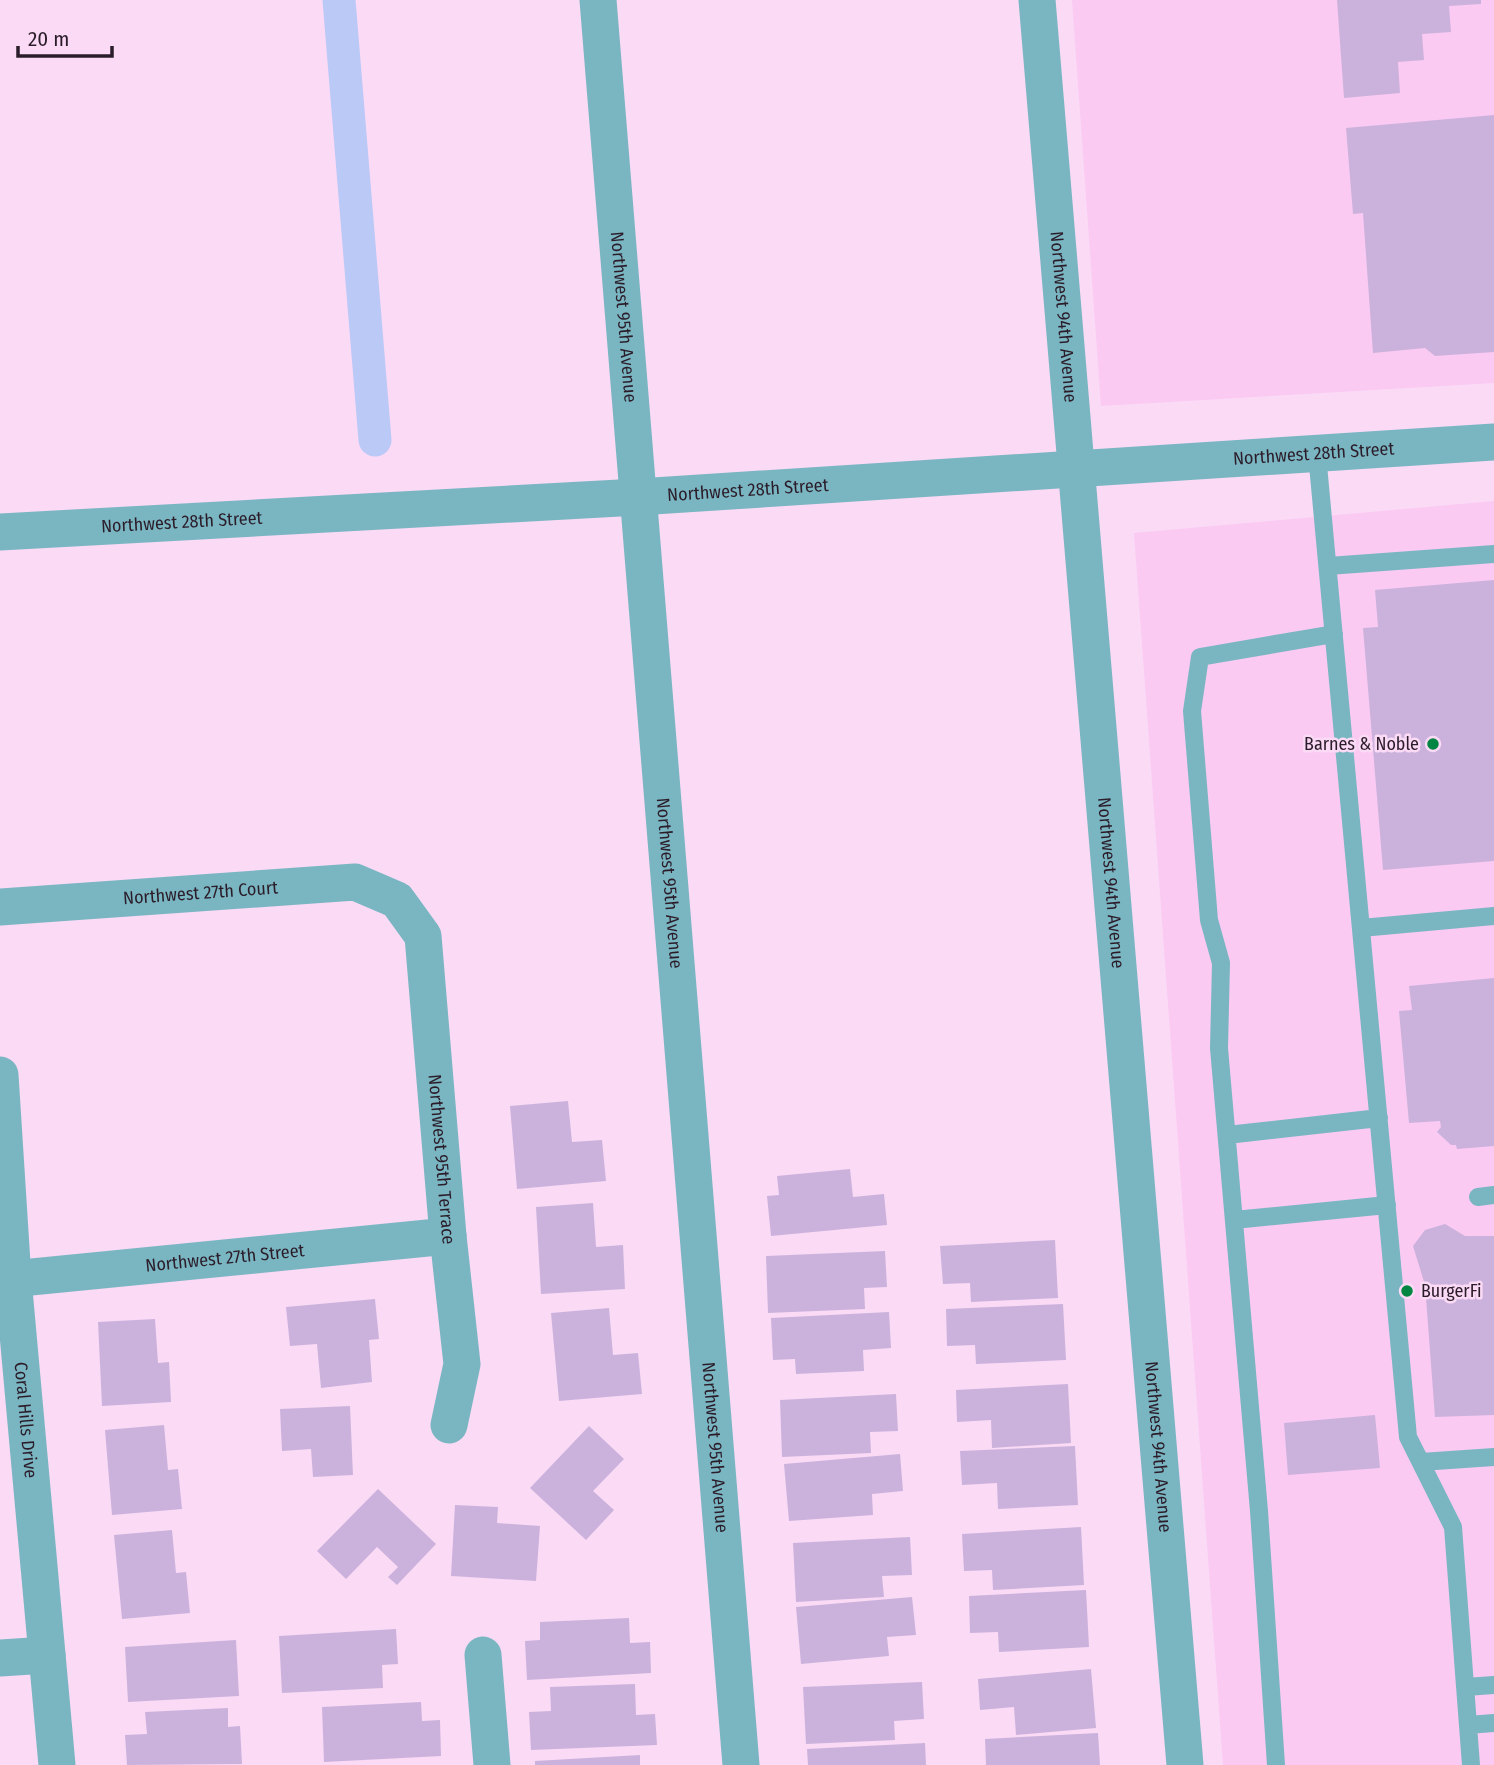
<svg xmlns="http://www.w3.org/2000/svg" width="1494" height="1765" font-family="'Fira Sans Condensed',sans-serif">
<rect width="100%" height="100%" fill="#fbdaf6"/>
<!-- built -->
<path fill="#facaf2" d="M1072,0H1494V383L1101,406Z
M1494,501V1765H1223L1134,533Z"/>
<g fill="none" stroke-linecap="round" stroke-linejoin="round">
<!-- canal -->
<path stroke="#bbc9f6" stroke-width="33" d="M339,0L375,440"/>
</g>
<!-- building -->
<path fill="#cbb2dc" d="M1337,0H1481V4L1449,6L1451,32L1422,34L1424,60L1398,62L1400,93L1344,98Z
M1494,115V352L1435,356L1425,348L1373,353L1363,213L1353,214L1346,128Z
M1494,580V861L1383,870L1363,628L1378,627L1375,590Z
M1494,978V1146L1457,1149L1456,1145H1451L1437,1132L1441,1127L1440,1121L1409,1123L1399,1011L1412,1010L1409,986Z
M568,1101L572,1142L602,1140L606,1181L517,1189L510,1106Z
M850,1169L853,1197L884,1194L887,1225L771,1236L767,1196L779,1195L777,1176Z
M593,1203L596,1247L623,1245L625,1289L541,1294L536,1207Z
M1445,1224L1465,1236H1494V1415L1435,1417L1425,1285L1413,1246L1425,1230Z
M1055,1240L1058,1298L971,1302L970,1283L943,1284L940,1246Z
M885,1251L887,1287L864,1288L865,1309L768,1313L766,1256Z
M375,1299L379,1339L369,1340L372,1382L321,1388L317,1344L290,1346L286,1307Z
M1063,1304L1066,1360L976,1364L975,1345L947,1346L946,1309Z
M609,1308L613,1355L638,1353L642,1394L559,1401L551,1313Z
M889,1312L891,1348L863,1350L864,1371L796,1374L795,1359L773,1360L771,1318Z
M155,1319L158,1363L169,1362L171,1402L102,1406L98,1322Z
M1068,1384L1071,1443L992,1448L991,1420L957,1422L956,1390Z
M896,1394L898,1431L870,1432L871,1453L782,1457L780,1400Z
M350,1406L353,1475L313,1477L311,1449L282,1451L280,1409Z
M1375,1415L1380,1468L1288,1475L1284,1423Z
M164,1425L168,1470L178,1469L182,1509L112,1515L105,1430Z
M589,1426L624,1459L593,1491L614,1510L586,1540L530,1488Z
M1075,1446L1078,1505L998,1509L997,1483L962,1485L960,1451Z
M900,1454L903,1491L872,1494L873,1515L789,1521L784,1464Z
M378,1489L436,1544L397,1585L388,1577L398,1567L377,1547L346,1579L317,1551Z
M455,1505L498,1507L497,1523L540,1526L536,1581L451,1576Z
M1081,1527L1084,1585L993,1590L992,1570L964,1571L962,1534Z
M172,1530L176,1573L186,1572L190,1613L122,1619L114,1535Z
M910,1537L912,1575L882,1576L884,1597L796,1602L793,1543Z
M1086,1590L1089,1647L999,1652L998,1632L970,1633L969,1596Z
M912,1597L916,1635L887,1637L889,1656L801,1664L796,1607Z
M629,1618L630,1643L650,1642L651,1673L527,1680L525,1641L540,1640V1622Z
M396,1629L398,1664L382,1665L383,1688L282,1693L279,1636Z
M236,1640L239,1696L128,1702L125,1647Z
M1091,1669L1096,1728L1016,1735L1014,1707L980,1710L978,1679Z
M922,1682L924,1719L894,1721L895,1740L806,1744L803,1687Z
M635,1684L636,1715L655,1714L657,1745L531,1750L529,1712L551,1711L550,1687Z
M421,1702L422,1721L440,1720L441,1756L324,1762L322,1707Z
M228,1708V1727L240,1726L242,1764L127,1765L125,1735L147,1734L145,1712Z
M1098,1733L1100,1765H986L985,1739Z
M925,1743L926,1765H808L807,1749Z
M640,1755V1765H535V1761Z"/>
<g fill="none" stroke-linecap="round" stroke-linejoin="round">
<!-- service -->
<path stroke="#7ab6c2" stroke-width="18" d="M1317,454L1408,1437L1453,1527L1471,1765
M1328,566L1494,554
M1361,928L1494,916
M1227,1135L1379,1118
M1478,1197L1494,1195
M1234,1220L1387,1205
M1421,1462L1494,1457
M1466,1687L1494,1685
M1468,1725L1494,1723
M1276,1765L1259,1511L1219,1048L1221,963L1209,920L1192,711L1200,657L1334,634"/>
<!-- minor -->
<g stroke="#7ab6c2" stroke-width="37">
<path id="s1" d="M598,0L741,1765"/>
<path id="s2" d="M1037,0L1185,1765"/>
<path id="s3" d="M0,532L638,497L1494,442"/>
<path id="s4" d="M0,907L355,882L397,900L423,936L448,1236L462,1364L449,1425"/>
<path id="s5" d="M0,1075L13,1279L57,1765"/>
<path id="s6" d="M0,1280L448,1236"/>
<path d="M483,1655L492,1765"/>
<path d="M0,1658L47,1655"/>
</g>
</g>
<!-- markers -->
<g fill="#008642" stroke="#fbdaf6" stroke-width="2.5">
<circle cx="1433" cy="744" r="7"/>
<circle cx="1407" cy="1291" r="7"/>
</g>
<g text-anchor="middle" stroke-width="5" stroke-linejoin="round" paint-order="stroke">
<!-- street labels -->
<g font-size="18" fill="#2b1c29" stroke="#fbdaf6">
<text dy="6" stroke="none"><textPath href="#s1" startOffset="318">Northwest 95th Avenue</textPath></text>
<text dy="6" stroke="none"><textPath href="#s2" startOffset="318">Northwest 94th Avenue</textPath></text>
<text dy="6" stroke="none"><textPath href="#s3" startOffset="1316">Northwest 28th Street</textPath></text>
<text dy="6" stroke="none"><textPath href="#s3" startOffset="749">Northwest 28th Street</textPath></text>
<text dy="6" stroke="none"><textPath href="#s3" startOffset="182">Northwest 28th Street</textPath></text>
<text dy="6" stroke="none"><textPath href="#s1" startOffset="886">Northwest 95th Avenue</textPath></text>
<text dy="6" stroke="none"><textPath href="#s2" startOffset="886">Northwest 94th Avenue</textPath></text>
<text dy="6" stroke="none"><textPath href="#s4" startOffset="201">Northwest 27th Court</textPath></text>
<text dy="6" stroke="none"><textPath href="#s4" startOffset="670">Northwest 95th Terrace</textPath></text>
<text dy="6" stroke="none"><textPath href="#s6" startOffset="226">Northwest 27th Street</textPath></text>
<text dy="6" stroke="none"><textPath href="#s5" startOffset="346">Coral Hills Drive</textPath></text>
<text dy="6" stroke="none"><textPath href="#s1" startOffset="1452">Northwest 95th Avenue</textPath></text>
<text dy="6" stroke="none"><textPath href="#s2" startOffset="1452">Northwest 94th Avenue</textPath></text>
</g>
<!-- poi labels -->
<g font-size="18" fill="#2b1c29" stroke="#fbdaf6" text-anchor="end">
<text x="1419" y="750">Barnes &amp; Noble</text>
<text x="1421" y="1297" text-anchor="start">BurgerFi</text>
</g>
</g>
<!-- scale -->
<path d="M18 46v10h94v-10" fill="none" stroke="#2b1c29" stroke-width="3.5"/>
<text x="28" y="46" font-size="21" fill="#2b1c29" stroke="#fbdaf6" stroke-width="5" paint-order="stroke">20 m</text>
</svg>
